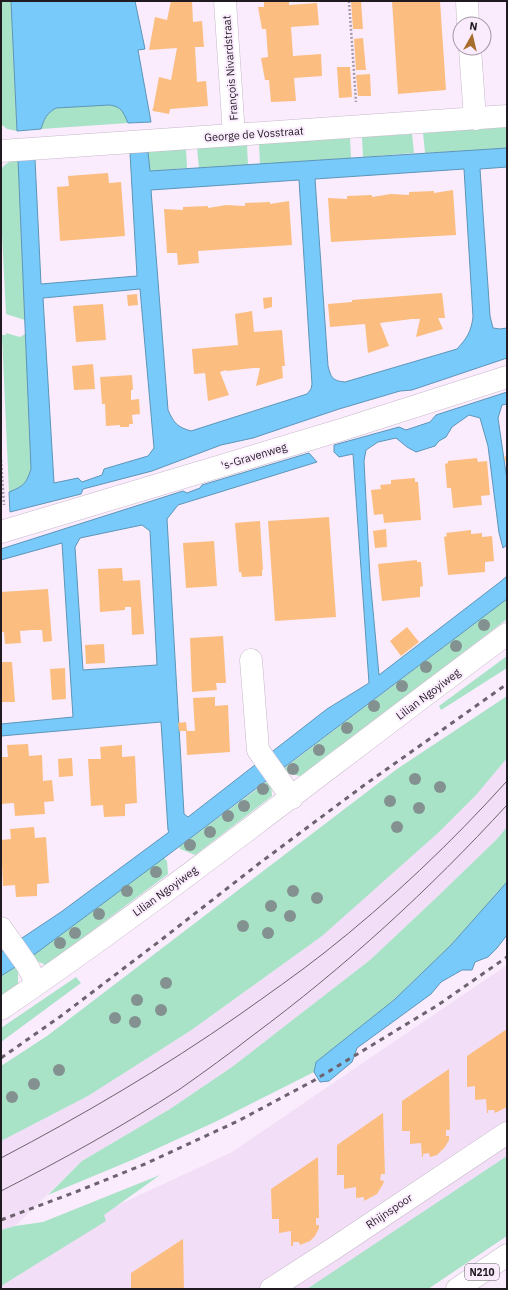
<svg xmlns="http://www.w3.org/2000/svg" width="508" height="1290" font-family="'IBM Plex Sans',sans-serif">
<rect width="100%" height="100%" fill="#faebfd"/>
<!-- built -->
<path fill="#f2def6" d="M507,758V827L497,839L436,898L370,960L232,1067L170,1109L82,1161L15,1226L1,1230V1141L88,1096L190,1031L322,936L477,794Z
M507,965V1195L370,1289H1V1260L232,1152Z"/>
<!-- green -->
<path fill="#a8e3c7" d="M1,1H11L17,131L7,129L1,124Z
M110,105C122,107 123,112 128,123L41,129C44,119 47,113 56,108Z
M507,127V148L425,153L423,133Z
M412,134L414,153L363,157L362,137Z
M350,138L351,158L260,164L259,144Z
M247,145L248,165L199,168L197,148Z
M186,149L187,168L149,171L148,152Z
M18,159L25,320L6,314L1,214V170C5,163 10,161 18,159Z
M6,333L20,337L27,333L31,469C26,484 24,486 9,492L2,335H6Z
M507,599V619L490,632L300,776L287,773L283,769Z
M507,656V668L441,710L439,706Z
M507,696V758L477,794L439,832L322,936L190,1031L88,1096L1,1141V1066L47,1036L397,769Z
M269,780L271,785L272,796L195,855L180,849L179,847Z
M507,827V882L451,945L394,1000L316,1062L314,1072L215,1122L132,1160L48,1195L82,1161L170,1109L232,1067L370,960L436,898L497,839Z
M164,858L167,861L168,874L45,966L44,964L31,959V957Z
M15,967L18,972V986L1,996V976Z
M76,977L81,983L1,1042V1028Z
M507,1156V1236L428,1289H307Z
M160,1175L104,1215L106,1221L1,1286V1230L15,1226L43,1222Z"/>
<!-- water -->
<path fill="#77caf9" stroke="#5d95b8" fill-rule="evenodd" d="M11,1H135L145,49L138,50L151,122L128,123C123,112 122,107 110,105L56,108C47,113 44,119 41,129L17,131Z
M507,148V167L480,169L490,316L493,328L500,329L507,328V358L412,390L400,391L339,409L253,438L221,445L152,471L83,489L81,494L10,512L9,492C24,486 26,484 31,469L18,159H35L41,284L137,276L130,153L148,152L150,171ZM464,169L473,317C471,332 467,338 457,349L345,382C332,381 331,377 328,366L315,179ZM299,180L312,384L311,389L307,394L191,431C177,427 174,423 168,410L151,190ZM140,289L154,448L148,456L104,469L102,475L82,482L78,478L54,483L43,298Z
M507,392V404L502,405L498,418L507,480V545L503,548L499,533L488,446L480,418L469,415L452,427L446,437L439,441L435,446L416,452L407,447L396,438L378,442L366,450L364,461L370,578L379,675L500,582L507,576V599L164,858L31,957L1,976V952L61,912L169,832L168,830L161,722L1,736V724L73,717L62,543L1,560V549L183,491L187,493L200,488L202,485L309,453L317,462L178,505L167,519L184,814L188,817L327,709L369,683L353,454L339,457L334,452V445L399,427L406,430L430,422L436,415ZM142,525L150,531L157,665L83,670L75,547L80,538Z
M507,882V935L497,948L488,957L475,962L472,970H462L441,982L431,994L357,1048L352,1062L329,1081L320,1082L314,1072L316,1062L394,1000L451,945Z"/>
<!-- building -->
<path fill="#fbbe80" d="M171,1H192L193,22L202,21L204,47H195L197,82L206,81L208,106L170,109L169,114L153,111L152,109H153L159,77L171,80L177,48L149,50L155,17L167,20Z
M264,1H289V5L317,3L319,25L291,27L293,56L321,54L322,76L294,78L296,101L271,102L269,80H265L261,58L268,57L266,29H262L258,7H264Z
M351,1H361L363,29H353Z
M392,1H440L446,90L398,94Z
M363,38L366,70H356L354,39Z
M337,67H350L352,97L339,98Z
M370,74L371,96H358L356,75Z
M108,173L109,183L121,182L125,236L60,241L57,187L69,186L68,176Z
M453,190L456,235L331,242L328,198L347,199V196L372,195V197L391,194L409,195V192L434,191V193Z
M289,201L292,245L198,251L199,263L178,265L177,253H167L164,209L183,210V207L208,206V208L226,205L245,206V203L270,202V204Z
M442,293L445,318H438L443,329L416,337L420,319H412L380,323L389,346L368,353L365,324L330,327L328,304L352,302V300Z
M137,294L138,305L128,306L127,295Z
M272,297V307L264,309L263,298Z
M103,304L106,340L76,342L73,306Z
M252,311L254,332L282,330L285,366H282L283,378L256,386L260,368H253L227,371L226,370L220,372L229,395L208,401L205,373L194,374L192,349L238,345L235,314Z
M93,364L95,389L74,390L72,366Z
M132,375L133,390H131V400L139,399L140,414L132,415L133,424H129V427H120V425L106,426L105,404H102L100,377Z
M507,456V465L504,457Z
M477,458L478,462L487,461L490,495L481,496L482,505L453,508L451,488H447L445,464L448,463V461Z
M415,478V482H418L421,520L384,523L383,514L374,515L371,490L381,489L380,485L391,484V480Z
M329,517L336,617L275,621L268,521Z
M260,521L263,570H262V576L242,577L241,572H239L235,523Z
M386,529L387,547L375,548L373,531Z
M471,530V534L482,533V537L492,536L494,561L485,562V572L448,575L444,537L447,536L446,533Z
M214,541L217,586L186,588L183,543Z
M417,560V562H421L423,586L420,587V597L382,601L378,564Z
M122,568L123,581L140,580L144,634L132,635L131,607H125V610L100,612L98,569Z
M48,589L52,641L43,642L42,630H32L20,631L21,643L5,644L4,632H1V592Z
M407,627L419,642L401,656L390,641Z
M223,636L226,683H216L217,690L192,692L190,638Z
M104,644L105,663L86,664L85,645Z
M1,662H12L15,702H1Z
M65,668L66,699L52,700L50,669Z
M215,697V706L228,705L230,752L187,755L186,731H195L193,698Z
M186,722L187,731H179L178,723Z
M28,744L29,756L42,755L43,781L52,780L54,801L44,802L45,814L15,816L14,803L1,804V757H8L7,745Z
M122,745V757L135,756L137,803L125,804V816L104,817L103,805L91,806L88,759H101L100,747Z
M72,758L73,776L59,777L58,759Z
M34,827L35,838L46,837L49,883L37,884V896L16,897L15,885L3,886L1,840L11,839L10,829Z
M507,1029V1107L495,1113L494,1110H488V1113H487L486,1099L475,1100V1086L467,1087V1056Z
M449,1069L450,1130H446V1136H449V1140L445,1147L437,1155L430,1157L429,1153L423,1154V1157H422L421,1143L410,1144V1131H402V1101Z
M383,1113L385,1174H381L380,1180L384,1181L383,1184L377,1194L364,1201V1197L356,1198V1187L344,1189V1175H337V1145Z
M318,1157L319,1218H316V1225H319V1228L315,1236L310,1241L300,1245L299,1242H293V1246H291V1231L279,1233V1219H272L271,1189Z
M183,1239L184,1289H131V1273Z"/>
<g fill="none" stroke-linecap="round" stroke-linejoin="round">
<!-- minor casing -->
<g stroke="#c7b8ca" stroke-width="23">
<path id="minor" d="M225,1L234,135
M467,1L468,24
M470,48L475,119
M1,151L507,116
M1,532L344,429L507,377
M251,660L258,750L292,798
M1,928L27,965L37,984
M1,1009C174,891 338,759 507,634
M271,1289L333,1249L507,1133"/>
</g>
<!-- trunk casing -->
<g stroke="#c7b8ca" stroke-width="23">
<path id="trunk" d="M457,1289L507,1255"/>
</g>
<!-- path -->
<path stroke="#a69ba8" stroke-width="2.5" stroke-dasharray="2 2" stroke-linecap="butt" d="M349,1L356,102
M1,460L4,505"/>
<!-- minor -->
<use href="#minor" stroke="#fff" stroke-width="22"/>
<!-- trunk -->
<use href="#trunk" stroke="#fff" stroke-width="22"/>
<!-- tram -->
<path stroke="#6c636e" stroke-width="1" d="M1,1158C83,1115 163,1068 239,1015C267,995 296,975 324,953C390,901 451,843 507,781
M1,1191C62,1160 123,1126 180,1089C204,1072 229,1054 252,1036C345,967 429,890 507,805"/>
<!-- rail -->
<path stroke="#6c636e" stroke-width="3" stroke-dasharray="5 5" stroke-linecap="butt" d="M1,1058L61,1016L161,940L261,862L363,786L507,684
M1,1220L78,1191L145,1164L238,1121L313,1081L438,1005L507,957"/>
</g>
<!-- trees -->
<g fill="#839291">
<circle cx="484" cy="625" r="6"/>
<circle cx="456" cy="646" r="6"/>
<circle cx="426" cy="667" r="6"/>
<circle cx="402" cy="686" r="6"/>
<circle cx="374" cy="706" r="6"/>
<circle cx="347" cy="728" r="6"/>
<circle cx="319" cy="750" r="6"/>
<circle cx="293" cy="769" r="6"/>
<circle cx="415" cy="779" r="6"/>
<circle cx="440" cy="787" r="6"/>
<circle cx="263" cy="789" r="6"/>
<circle cx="390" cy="801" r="6"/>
<circle cx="244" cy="806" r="6"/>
<circle cx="419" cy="808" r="6"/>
<circle cx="228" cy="816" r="6"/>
<circle cx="397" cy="827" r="6"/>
<circle cx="210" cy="832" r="6"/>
<circle cx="190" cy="845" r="6"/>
<circle cx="156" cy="872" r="6"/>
<circle cx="127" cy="891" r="6"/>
<circle cx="293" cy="891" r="6"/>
<circle cx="317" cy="898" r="6"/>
<circle cx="271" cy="906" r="6"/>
<circle cx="99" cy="914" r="6"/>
<circle cx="290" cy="916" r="6"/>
<circle cx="243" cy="926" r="6"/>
<circle cx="75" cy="933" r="6"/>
<circle cx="268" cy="933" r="6"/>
<circle cx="60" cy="943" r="6"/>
<circle cx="166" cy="983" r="6"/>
<circle cx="137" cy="1000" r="6"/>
<circle cx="161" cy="1010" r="6"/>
<circle cx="115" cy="1018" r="6"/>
<circle cx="135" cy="1022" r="6"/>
<circle cx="59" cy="1070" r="6"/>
<circle cx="34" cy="1084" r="6"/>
<circle cx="12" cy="1097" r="6"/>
</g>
<g text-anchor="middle" stroke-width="4" stroke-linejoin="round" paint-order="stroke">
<!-- shield labels -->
<rect fill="#faebfd" stroke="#615963" stroke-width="1" x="465" y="1264" width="34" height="16" rx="3"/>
<g font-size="10" font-weight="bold" fill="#201a21">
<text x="482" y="1276">N210</text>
</g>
<!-- street labels -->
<g font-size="11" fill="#201a21" stroke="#faebfd">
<text transform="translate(230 68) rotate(-94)" y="4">François Nivardstraat</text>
<text transform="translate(254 134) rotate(-4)" y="4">George de Vosstraat</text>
<text transform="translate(254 456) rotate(-17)" y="4">'s-Gravenweg</text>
<text transform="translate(428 694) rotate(-37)" y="4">Lilian Ngoyiweg</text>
<text transform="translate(165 891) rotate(-36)" y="4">Lilian Ngoyiweg</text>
<text transform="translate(389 1211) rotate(-34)" y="4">Rhijnspoor</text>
</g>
</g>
<!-- border -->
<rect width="508" height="1290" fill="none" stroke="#201a21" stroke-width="4"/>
<!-- north arrow -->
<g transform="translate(472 36) rotate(8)"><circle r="19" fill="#faebfd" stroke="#a397a5"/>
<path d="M0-3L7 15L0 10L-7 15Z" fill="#a76d2c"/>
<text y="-6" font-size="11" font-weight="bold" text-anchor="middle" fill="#201a21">N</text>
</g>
</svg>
